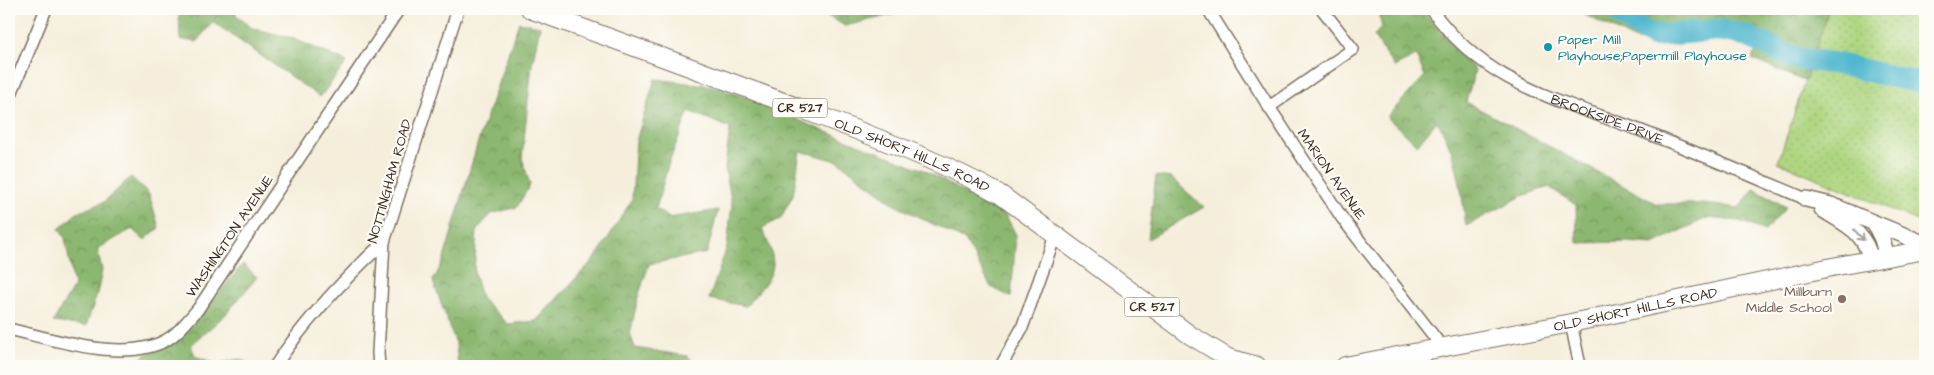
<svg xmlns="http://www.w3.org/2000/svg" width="1934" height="375" font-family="'Architects Daughter',sans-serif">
<defs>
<pattern id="forest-crowns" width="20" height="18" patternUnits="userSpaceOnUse" patternTransform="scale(1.25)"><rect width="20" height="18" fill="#8bb76f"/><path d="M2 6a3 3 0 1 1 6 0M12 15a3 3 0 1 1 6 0" fill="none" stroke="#73955b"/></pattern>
<pattern id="park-dots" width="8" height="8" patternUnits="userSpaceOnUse" patternTransform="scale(1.25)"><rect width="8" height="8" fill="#afd681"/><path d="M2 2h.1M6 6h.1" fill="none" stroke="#97b86f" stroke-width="1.8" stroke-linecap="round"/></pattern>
</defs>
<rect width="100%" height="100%" fill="#fdfcf7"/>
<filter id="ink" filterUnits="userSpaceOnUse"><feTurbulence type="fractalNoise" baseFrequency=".02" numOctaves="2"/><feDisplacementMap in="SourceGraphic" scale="10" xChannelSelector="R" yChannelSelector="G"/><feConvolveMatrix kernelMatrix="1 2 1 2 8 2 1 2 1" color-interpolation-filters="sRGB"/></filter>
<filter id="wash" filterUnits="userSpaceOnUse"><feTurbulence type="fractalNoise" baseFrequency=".0096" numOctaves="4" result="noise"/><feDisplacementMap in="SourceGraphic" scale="20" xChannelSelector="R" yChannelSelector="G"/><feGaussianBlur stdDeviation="1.12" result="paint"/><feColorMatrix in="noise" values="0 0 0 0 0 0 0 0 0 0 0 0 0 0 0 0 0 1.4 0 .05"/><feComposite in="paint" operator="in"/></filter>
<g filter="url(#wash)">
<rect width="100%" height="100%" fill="#f5eedb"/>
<!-- forest -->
<path fill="url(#forest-crowns)" stroke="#637046" d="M179,9H238L235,14L252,28L292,38L347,62L320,97L213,22L196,42L180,39Z
M816,9H916L845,26Z
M1377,9H1421L1475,70L1466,102L1657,204H1704L1739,208L1754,189L1786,207L1765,231L1739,221L1707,218L1653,244L1628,242L1577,243L1576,205L1549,187L1522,196L1466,226C1461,187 1458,156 1437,121L1417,145L1387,117L1425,76L1416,56L1394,67L1374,36L1382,27Z
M1581,9H1829L1809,73L1804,81L1752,59L1756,50L1736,42L1710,40L1664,45L1638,41L1585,15Z
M519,22L540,26L532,64L522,158L530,185L517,207L491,214L477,230L474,273L481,298L508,324L536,321L596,257L632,200L636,141L655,79L712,86L762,103L814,127L924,170L1006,216L1016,235L1011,297L991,287L965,240L897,206L838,161L800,151L793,195L780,219L762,228C781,272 775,271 746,306L709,299L727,247L732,204L725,168L730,128L689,111L669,162L656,209L669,218L718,210L707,253L649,264L638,297L630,334L635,348L687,356L698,366H458L456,344L433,281L443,262L478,142Z
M1156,176L1171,178L1204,207L1148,239Z
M131,177L149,194L159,228L144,240L132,229L97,249L102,270L97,294L86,326L53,322L74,286L65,238L59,229L77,213L104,202Z
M243,264L257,277L226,314L191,345L195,356L217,364L239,359L253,366H147L142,357L185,334Z"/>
<!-- park -->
<path fill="url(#park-dots)" stroke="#758050" d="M1829,9H1925V224L1778,162Z"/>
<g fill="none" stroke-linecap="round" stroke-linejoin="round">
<!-- river -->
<path stroke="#50b7ce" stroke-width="22" d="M1614,9L1632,23L1653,36L1719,30L1744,35L1795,58L1838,64L1925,84"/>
</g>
</g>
<g filter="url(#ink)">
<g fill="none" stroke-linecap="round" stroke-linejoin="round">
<!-- street casing -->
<g stroke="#7c6f60" stroke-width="14">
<g id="street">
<path d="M1208,9L1269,107L1342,218L1443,348"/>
<path id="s1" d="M1431,9C1487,87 1560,99 1644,132C1698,153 1752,176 1806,199"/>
<path d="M9,99L46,9"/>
<path d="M1269,107L1353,49L1322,9"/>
<path d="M1571,323L1580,366"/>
<path d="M9,329C53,339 130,366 171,337C181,330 190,318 198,309L399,9"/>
<path d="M275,366C306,319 343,280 384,242"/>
<path d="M379,366L378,353L384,242L458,9"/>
<path d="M1001,366L1022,328L1055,236"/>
<path d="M1409,366L1419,352"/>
</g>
</g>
<!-- secondary casing -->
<g stroke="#7c6f60" stroke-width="18">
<path id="secondary" d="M1806,199L1831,205L1925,244
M1822,209C1846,225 1864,230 1871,260
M1874,223L1882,239L1887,257"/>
</g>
<!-- primary casing -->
<g stroke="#7c6f60" stroke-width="20">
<g id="primary">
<path id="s2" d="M530,9C629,45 727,80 825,118C885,141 945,163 1001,195L1190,335L1228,358L1257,366"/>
<path id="s3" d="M1345,366L1571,323L1832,267L1925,250"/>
</g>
</g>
<!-- street -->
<use href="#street" stroke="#fff" stroke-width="11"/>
<!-- secondary -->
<use href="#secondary" stroke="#fff" stroke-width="15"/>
<!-- primary -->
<use href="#primary" stroke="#fff" stroke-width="18"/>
</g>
<!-- one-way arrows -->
<defs><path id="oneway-shaft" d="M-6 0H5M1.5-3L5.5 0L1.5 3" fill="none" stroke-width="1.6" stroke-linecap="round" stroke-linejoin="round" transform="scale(1.25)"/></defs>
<use stroke="#a79f9a" href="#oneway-shaft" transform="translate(1859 235) rotate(47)"/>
</g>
<!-- markers -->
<circle fill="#0f9aa8" stroke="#fdfcf7" stroke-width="2" cx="1548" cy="47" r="5"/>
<circle fill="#8d6e63" stroke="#fdfcf7" stroke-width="2" cx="1842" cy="299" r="5"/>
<g text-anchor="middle" stroke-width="4.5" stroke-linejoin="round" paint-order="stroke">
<!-- shield labels -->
<g fill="#fdfcf7" stroke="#75695f" stroke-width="1">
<rect x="772.5" y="98.5" width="55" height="19" rx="4"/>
<rect x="1124.5" y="297.5" width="55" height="19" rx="4"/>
</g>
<g font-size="12" font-weight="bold" fill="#3b2a1e">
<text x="800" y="112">CR 527</text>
<text x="1152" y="311">CR 527</text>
</g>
<!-- culture labels -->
<g font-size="14" fill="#0d838f" stroke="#fdfcf7" text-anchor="start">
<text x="1558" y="44">Paper Mill<tspan x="1558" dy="16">Playhouse;Papermill Playhouse</tspan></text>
</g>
<!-- street labels -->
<g font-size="14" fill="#3b2a1e" stroke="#fdfcf7">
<text dy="5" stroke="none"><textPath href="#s1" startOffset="212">BROOKSIDE DRIVE</textPath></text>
<text dy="5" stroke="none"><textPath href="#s2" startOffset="409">OLD SHORT HILLS ROAD</textPath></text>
<text transform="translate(1332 174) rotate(55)" y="5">MARION AVENUE</text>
<text transform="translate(389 181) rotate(-74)" y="5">NOTTINGHAM ROAD</text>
<text transform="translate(229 236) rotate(-56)" y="5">WASHINGTON AVENUE</text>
<text dy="5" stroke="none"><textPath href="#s3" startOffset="296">OLD SHORT HILLS ROAD</textPath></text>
</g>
<!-- education labels -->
<g font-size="14" fill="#785e54" stroke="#fdfcf7" text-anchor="end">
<text x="1832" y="296">Millburn<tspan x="1832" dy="16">Middle School</tspan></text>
</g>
</g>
<!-- margin -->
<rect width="1934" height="375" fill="none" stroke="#fdfcf7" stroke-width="30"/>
</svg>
